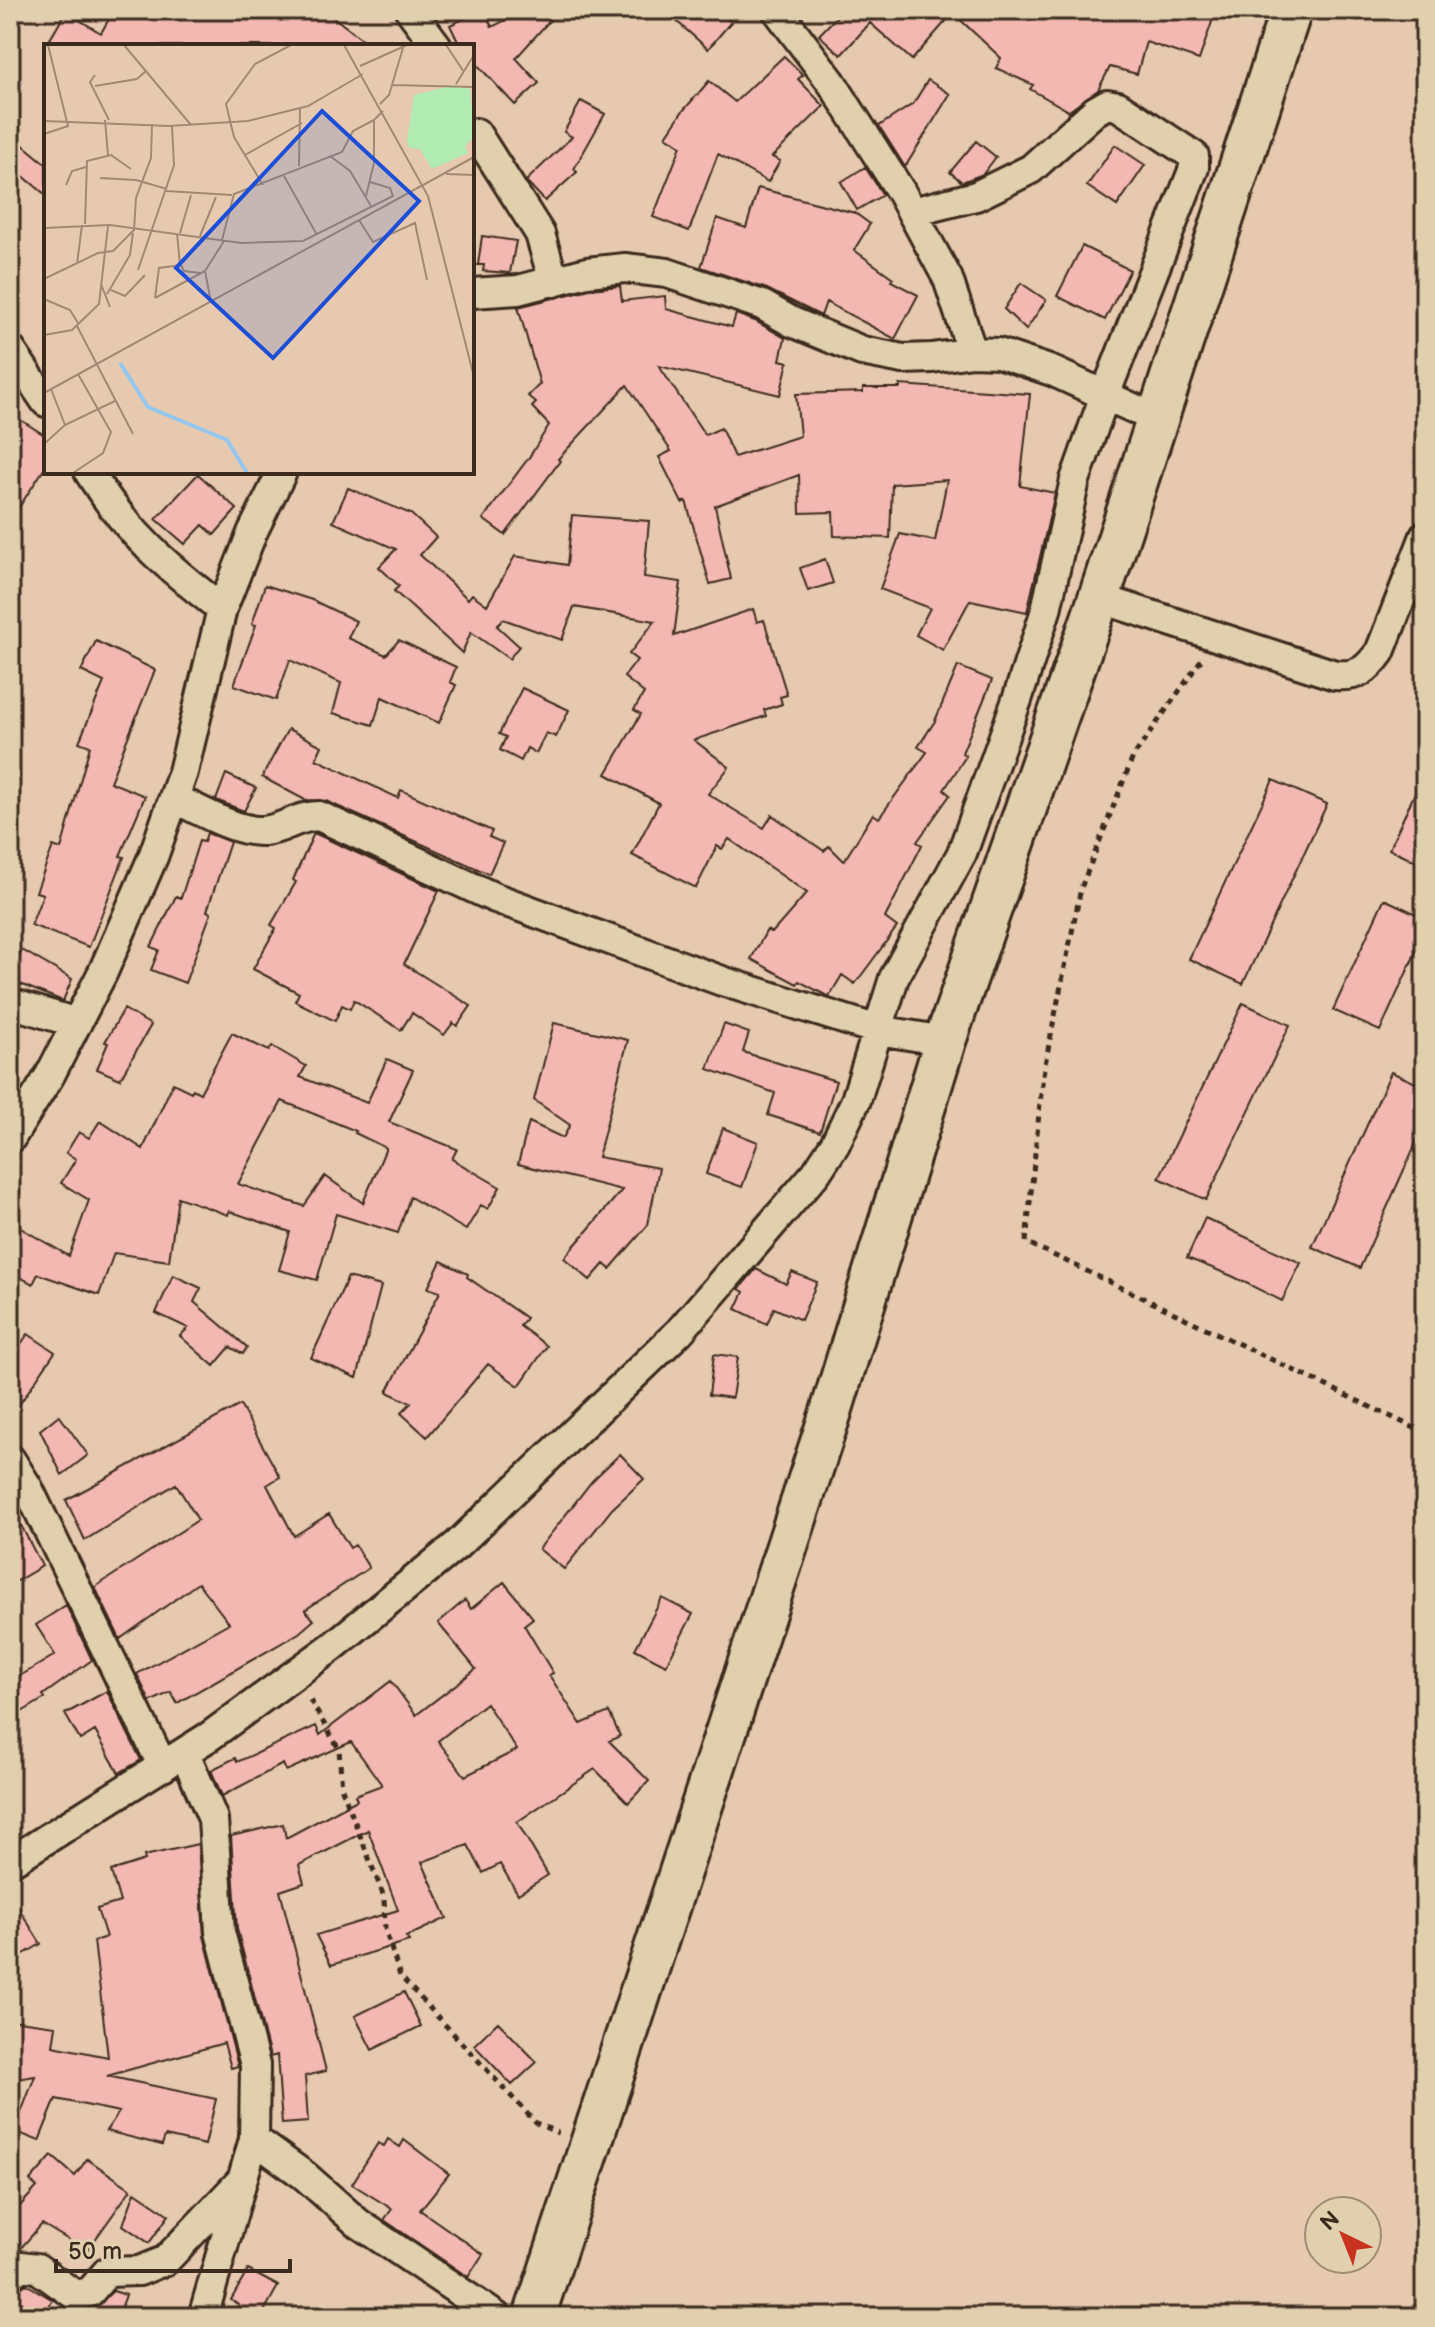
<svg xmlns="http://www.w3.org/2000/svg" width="1435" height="2327" font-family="'Balsamiq Sans',sans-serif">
<rect width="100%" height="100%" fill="#e6c9ae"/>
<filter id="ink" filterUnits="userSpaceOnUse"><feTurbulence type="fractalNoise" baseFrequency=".0125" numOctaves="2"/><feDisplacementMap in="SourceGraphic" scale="16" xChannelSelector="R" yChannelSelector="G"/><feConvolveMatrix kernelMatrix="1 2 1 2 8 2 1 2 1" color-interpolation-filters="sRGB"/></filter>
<g filter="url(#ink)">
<!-- building -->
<path fill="#f3b8b2" stroke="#3b2a1e" stroke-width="2" fill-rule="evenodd" d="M114,10H324L371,46H46L66,12L101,33Z
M472,10H484L492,27L526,10H559L516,58L539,83L515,105L472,59V46H460L450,25L472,15Z
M664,10H718L731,22L708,49Z
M843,10H1216L1199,60L1146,42L1137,74L1110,67L1098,90L1069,111L1030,89L1033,85L996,68L1001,58L953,13L912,60L870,23L841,55L819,35Z
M784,56L803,75L798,79L824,106L772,157L780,161L768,182L718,154L689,231L653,217L681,146L666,136L682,112L709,81L735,102Z
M928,80L950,94L905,167L879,126L913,104Z
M581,101L605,114L574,169L577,172L545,201L526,181L572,137L564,132Z
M976,141L996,157L983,174L962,182L950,172Z
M22,144L46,164V195L10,165V158Z
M1115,145L1145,165L1117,206L1087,186Z
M865,167L883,195L857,210L841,182Z
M758,188L855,213L870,224L854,250L893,278L891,281L918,295L895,339L826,302L821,316L767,289L701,267L717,218L746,228Z
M482,236L516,241L510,273L483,271L484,265H478Z
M1082,246L1130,270L1105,320L1057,296Z
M1021,283L1046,300L1026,330L1004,309Z
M620,286L622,301L665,296L666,309L732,327L736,314L755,321L785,338L780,360L788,362L780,395L659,366L705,435L721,428L734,457L800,436L796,394L863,392V388H900V385L1030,394L1020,486L1055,493L1027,612L970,600L943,650L916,635L930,608L880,589L900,534L935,541L947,480L892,484L890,538L834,536L833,512L800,513L799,475L715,506L731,579L710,584L686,501L682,503L659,457L671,451L627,385L558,459L560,461L505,535L483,519L530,456L549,425L532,407L536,403L528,396L540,384L518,307L590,289Z
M19,419L46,436V466L10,521V433Z
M198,474L237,509L214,535L203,525L185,544L156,519Z
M348,488L411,514L436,537L420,555L468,599L472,594L487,605L515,556L567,565L572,515L649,521L644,577L681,582L674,636L753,609L757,622L764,620L787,695L780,697L782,704L764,710L766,716L694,740L729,767L708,794L764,828L772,815L824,851L829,846L844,861L873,814L879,818L927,752L918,747L935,721L958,666L992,680L962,753L966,756L944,790L950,795L917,842L922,845L885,918L897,927L855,984L842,975L829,997L799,981L797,984L751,959L767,930L772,933L807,893L729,839L722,849L717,846L696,888L632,855L659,803L606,774L641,714L634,710L644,693L624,677L637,660L629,654L655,621L574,607L562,640L503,619L497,626L519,646L509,659L471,632L462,653L394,591L399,586L379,567L396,549L333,522Z
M825,559L833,583L808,591L800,568Z
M265,585L312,600L356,621L348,638L386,655L399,640L456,667L450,682L456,685L439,723L382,697L373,725L333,713L341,683L290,660L276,700L234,685L256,625L252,624Z
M96,641L155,670L110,782L145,796L120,856L124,857L89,947L31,925L43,894L36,892L53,846L61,849L90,746L79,742L104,682L81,671Z
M522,688L569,710L556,737L546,733L536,753L527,748L521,761L500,750L506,737L499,734Z
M288,729L322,746L316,759L398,798L401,790L492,831L489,837L503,843L489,874L326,801L305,800L262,777Z
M1425,771V866L1389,849Z
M226,774L256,788L244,811L216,800Z
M1273,780L1327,804L1243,984L1189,959Z
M207,833L230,842L207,911L211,913L185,983L151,970L159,950L151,947L176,896L181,898L199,841L204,842Z
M314,833L439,891L404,964L471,1006L457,1026L453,1023L444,1035L412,1013L401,1030L354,1000L350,1009L342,1005L335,1021L295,1001L299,993L253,969L276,928L271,925L296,882L293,880Z
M1384,899L1425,918V932L1380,1031L1333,1010Z
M22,950L72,979L63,1001L10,980V974Z
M1243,1003L1290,1025L1206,1200L1159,1178Z
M124,1009L151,1025L120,1079L97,1069L108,1043L105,1042Z
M554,1023L628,1040L598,1157L659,1168L648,1225L610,1269L604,1264L590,1280L564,1258L622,1190L518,1164L529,1122L563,1138L570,1125L534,1100Z
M724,1024L749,1033L743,1052L836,1081L820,1132L768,1115L775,1093L708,1069Z
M232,1033L269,1051L272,1046L306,1066L300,1077L367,1103L387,1059L413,1070L389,1122L457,1149L452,1159L500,1187L488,1209L481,1205L466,1230L410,1197L398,1233L336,1214L317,1280L279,1270L290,1232L229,1211L228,1215L178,1197L169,1261L114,1253L99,1295L38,1274L33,1284L10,1272V1222L69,1256L89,1200L61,1183L76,1159L66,1153L79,1132L89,1138L100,1121L143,1149L173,1083L191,1092L193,1089L200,1093ZM282,1101L356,1131L355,1133L386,1148L363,1203L325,1176L304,1206L238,1184Z
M1391,1072L1425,1087V1123L1360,1268L1312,1247Z
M723,1128L758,1142L742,1187L706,1174Z
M1205,1218L1301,1263L1282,1301L1232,1276L1187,1258Z
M441,1261L468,1274L467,1277L526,1318L520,1326L547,1346L519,1386L488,1364L427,1437L401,1413L411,1403L387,1392L440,1292L428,1288Z
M756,1269L786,1284L792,1272L817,1282L801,1320L774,1308L767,1324L736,1309L744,1292L739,1289Z
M173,1275L201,1288L194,1302L247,1347L243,1354L230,1347L214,1366L180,1336L188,1328L156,1313Z
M348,1277L381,1286L357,1378L311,1358Z
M28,1334L55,1352L10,1418V1359Z
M714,1354L738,1357L732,1398L709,1395Z
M240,1405L280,1477L267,1485L294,1536L329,1514L350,1548L355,1545L369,1568L305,1610L314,1620L299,1633L177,1703L171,1692L150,1702L137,1674L229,1623L198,1583L120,1639L95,1587L198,1520L176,1484L85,1540L66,1500Z
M59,1415L88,1455L62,1475L40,1430Z
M620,1454L644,1479L612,1509L564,1569L539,1549L592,1481Z
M10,1504L42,1566L10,1585Z
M504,1582L533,1618L524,1625L553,1673L549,1675L581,1724L609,1712L620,1736L609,1741L649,1781L628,1803L595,1769L517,1822L548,1875L518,1894L500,1864L483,1873L468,1845L422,1862L447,1918L406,1937L409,1941L331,1965L316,1935L398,1910L368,1830L299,1865L304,1883L280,1891L326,2071L305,2076L308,2122L282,2124L277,2055L270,2057L237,1929L231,1836L283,1824L286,1838L357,1800L355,1795L382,1785L351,1742L286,1771L283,1764L222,1796L211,1770L235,1758L237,1762L316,1726L320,1735L391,1681L416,1715L476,1669L438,1623L465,1600L471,1609ZM486,1703L517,1750L465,1776L438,1741Z
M662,1598L693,1614L666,1665L635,1649Z
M66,1605L92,1660L43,1695L45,1698L10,1719V1682L55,1655L36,1625Z
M107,1691L141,1760L119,1773L95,1731L80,1740L65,1714Z
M198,1844L204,1936L238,2066L231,2068L224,2043L107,2076L216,2099L205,2145L165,2136L162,2145L106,2131L119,2112L56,2099L39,2141L14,2131L35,2076L10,2080V2020L56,2026L53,2046L108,2057L94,1941L106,1937L97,1909L120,1902L111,1871L145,1860L144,1856Z
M10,1894L41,1944L10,1962Z
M404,1992L421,2026L372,2050L355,2016Z
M498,2022L537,2062L512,2085L474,2045Z
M388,2139L400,2147L404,2140L449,2174L420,2210L483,2254L468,2277L384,2220L392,2209L352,2184L378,2143L384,2146Z
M52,2156L75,2176L87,2159L131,2189L87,2251L42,2224L20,2249L10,2253V2217L37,2187L30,2181Z
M135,2192L169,2215L149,2243L123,2225Z
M248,2270L278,2286L261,2317H233L239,2305L231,2300Z
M26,2284L53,2300L42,2317L11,2296Z
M113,2291L126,2295L118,2317H91L94,2308Z"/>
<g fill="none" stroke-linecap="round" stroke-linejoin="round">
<!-- street casing -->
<g stroke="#3b2a1e" stroke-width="34">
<path id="street" d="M410,10L437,46
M777,10L832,83L901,192L948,279L972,352
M476,133L540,234L554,282
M472,293L518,290L587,272L625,268L667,273L762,305L792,322L862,351L903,359L932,358L972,352L998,353L1052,371L1157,419
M10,349L46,402
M89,472C126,532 167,567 222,609
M1099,598L1335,675C1358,677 1367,670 1380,652L1425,536
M174,798C197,809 238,833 264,831C284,829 297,816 319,816L493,897L722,981L878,1030L945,1041
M10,1003L77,1023
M10,1139L50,1075L103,972L153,857L183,772L222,609L252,533L282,472
M10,1459L28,1488L163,1767
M185,1753L213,1819L220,1932L255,2065L254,2139L203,2317
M10,1862L210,1736L332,1647L457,1545L679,1332L816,1173L835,1144L856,1100L894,978L962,853L1018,697L1046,610L1075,480L1105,395L1194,168V156L1118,106L1107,104L1095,111L1031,169L976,196L912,212
M254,2139L305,2176L358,2223L497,2317
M10,2275L21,2266L37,2268L75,2295L90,2292L107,2272L139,2271L166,2260L240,2182"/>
</g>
<!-- secondary casing -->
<g stroke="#3b2a1e" stroke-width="46">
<path id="secondary" d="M534,2317L831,1412L945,1041L1099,598L1291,10"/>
</g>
<!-- path -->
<path stroke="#3b2a1e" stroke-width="5" stroke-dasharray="6 6" stroke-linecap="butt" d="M1201,660L1133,757L1081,888L1043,1074L1026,1242L1425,1433
M310,1700L339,1749L342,1789L384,1897L385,1929L400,1976L536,2123L558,2133
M570,2311L584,2317"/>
<!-- street -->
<use href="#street" stroke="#e1d0ad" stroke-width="28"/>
<!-- secondary -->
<use href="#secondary" stroke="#e1d0ad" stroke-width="40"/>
</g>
</g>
<!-- overview -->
<g transform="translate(44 44)">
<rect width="430" height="430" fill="#e6c9ae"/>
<path d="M411,41L426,45L430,93L421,102L424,109L388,125L376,105L365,104L363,97L370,51Z" fill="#b1edb2"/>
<path fill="none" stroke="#93c7f0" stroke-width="4" d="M76,319L104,363L183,396L203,429"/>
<path fill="none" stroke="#a28974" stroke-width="2" d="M80,1L147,81M300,1L384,152L430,333M402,1L420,28M316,22L363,1M51,31L46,38L65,76M412,40L430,11M348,41L430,43M51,42L93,35L102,27M336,60L345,51L359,4M61,76L64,111M0,77L125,82L204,77L264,62L319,30M0,90L24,82L4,1M201,111L258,79M286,112L306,127L327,162M255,122L256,65M402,130L430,131M240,132L273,191M56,134L92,136L123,145M22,141L28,127L42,123M219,141L190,93L182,60L211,20L247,1M122,147L188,151M322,152L330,119V76L339,67M315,176L329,198L371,179L383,236M41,180L43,117L67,111L87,125M0,184L66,181L197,199L259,197L349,152L346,144L326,138M133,189L136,221M136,189L147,151M156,192L172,153M178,196L190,150L298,108L309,87L330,76M33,220L38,181M94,226L130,121L128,82M161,227L167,258M0,235L54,209L69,207L90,186L92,154L107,114L108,80M57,240L66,263M67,246L81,252L101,231M63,250L86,211L89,189M111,254L161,227L180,197M111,254L115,224L137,221L140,227L156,229M0,255L26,266L34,279M33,282L89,390M0,291L28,286L55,260L64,182M0,349L430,113M21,381L71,357M0,400L21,381L7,345M29,429L59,409L67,388L34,330"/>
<path fill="#1d4ed8" fill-opacity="0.15" stroke="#1d4ed8" stroke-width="4" d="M278,67L375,157L229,314L132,224Z"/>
<rect width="430" height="430" fill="none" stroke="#3b2a1e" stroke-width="4"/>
</g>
<!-- margin -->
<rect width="1435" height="2327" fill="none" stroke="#e1d0ad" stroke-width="40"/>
<rect x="20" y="20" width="1395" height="2287" fill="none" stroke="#3b2a1e" stroke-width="3" filter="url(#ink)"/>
<!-- north arrow -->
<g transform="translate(1343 2235) rotate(317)"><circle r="38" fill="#e1d0ad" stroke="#9f8e74" stroke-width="2"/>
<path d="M0-6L14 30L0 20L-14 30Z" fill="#c8321e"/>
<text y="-12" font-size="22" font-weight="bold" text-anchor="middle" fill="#3b2a1e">N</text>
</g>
<!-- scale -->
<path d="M56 2259v12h234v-12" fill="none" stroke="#3b2a1e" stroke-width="4"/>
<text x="68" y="2259" font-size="24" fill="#3b2a1e" stroke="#e1d0ad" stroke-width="6" paint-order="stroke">50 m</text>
</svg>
